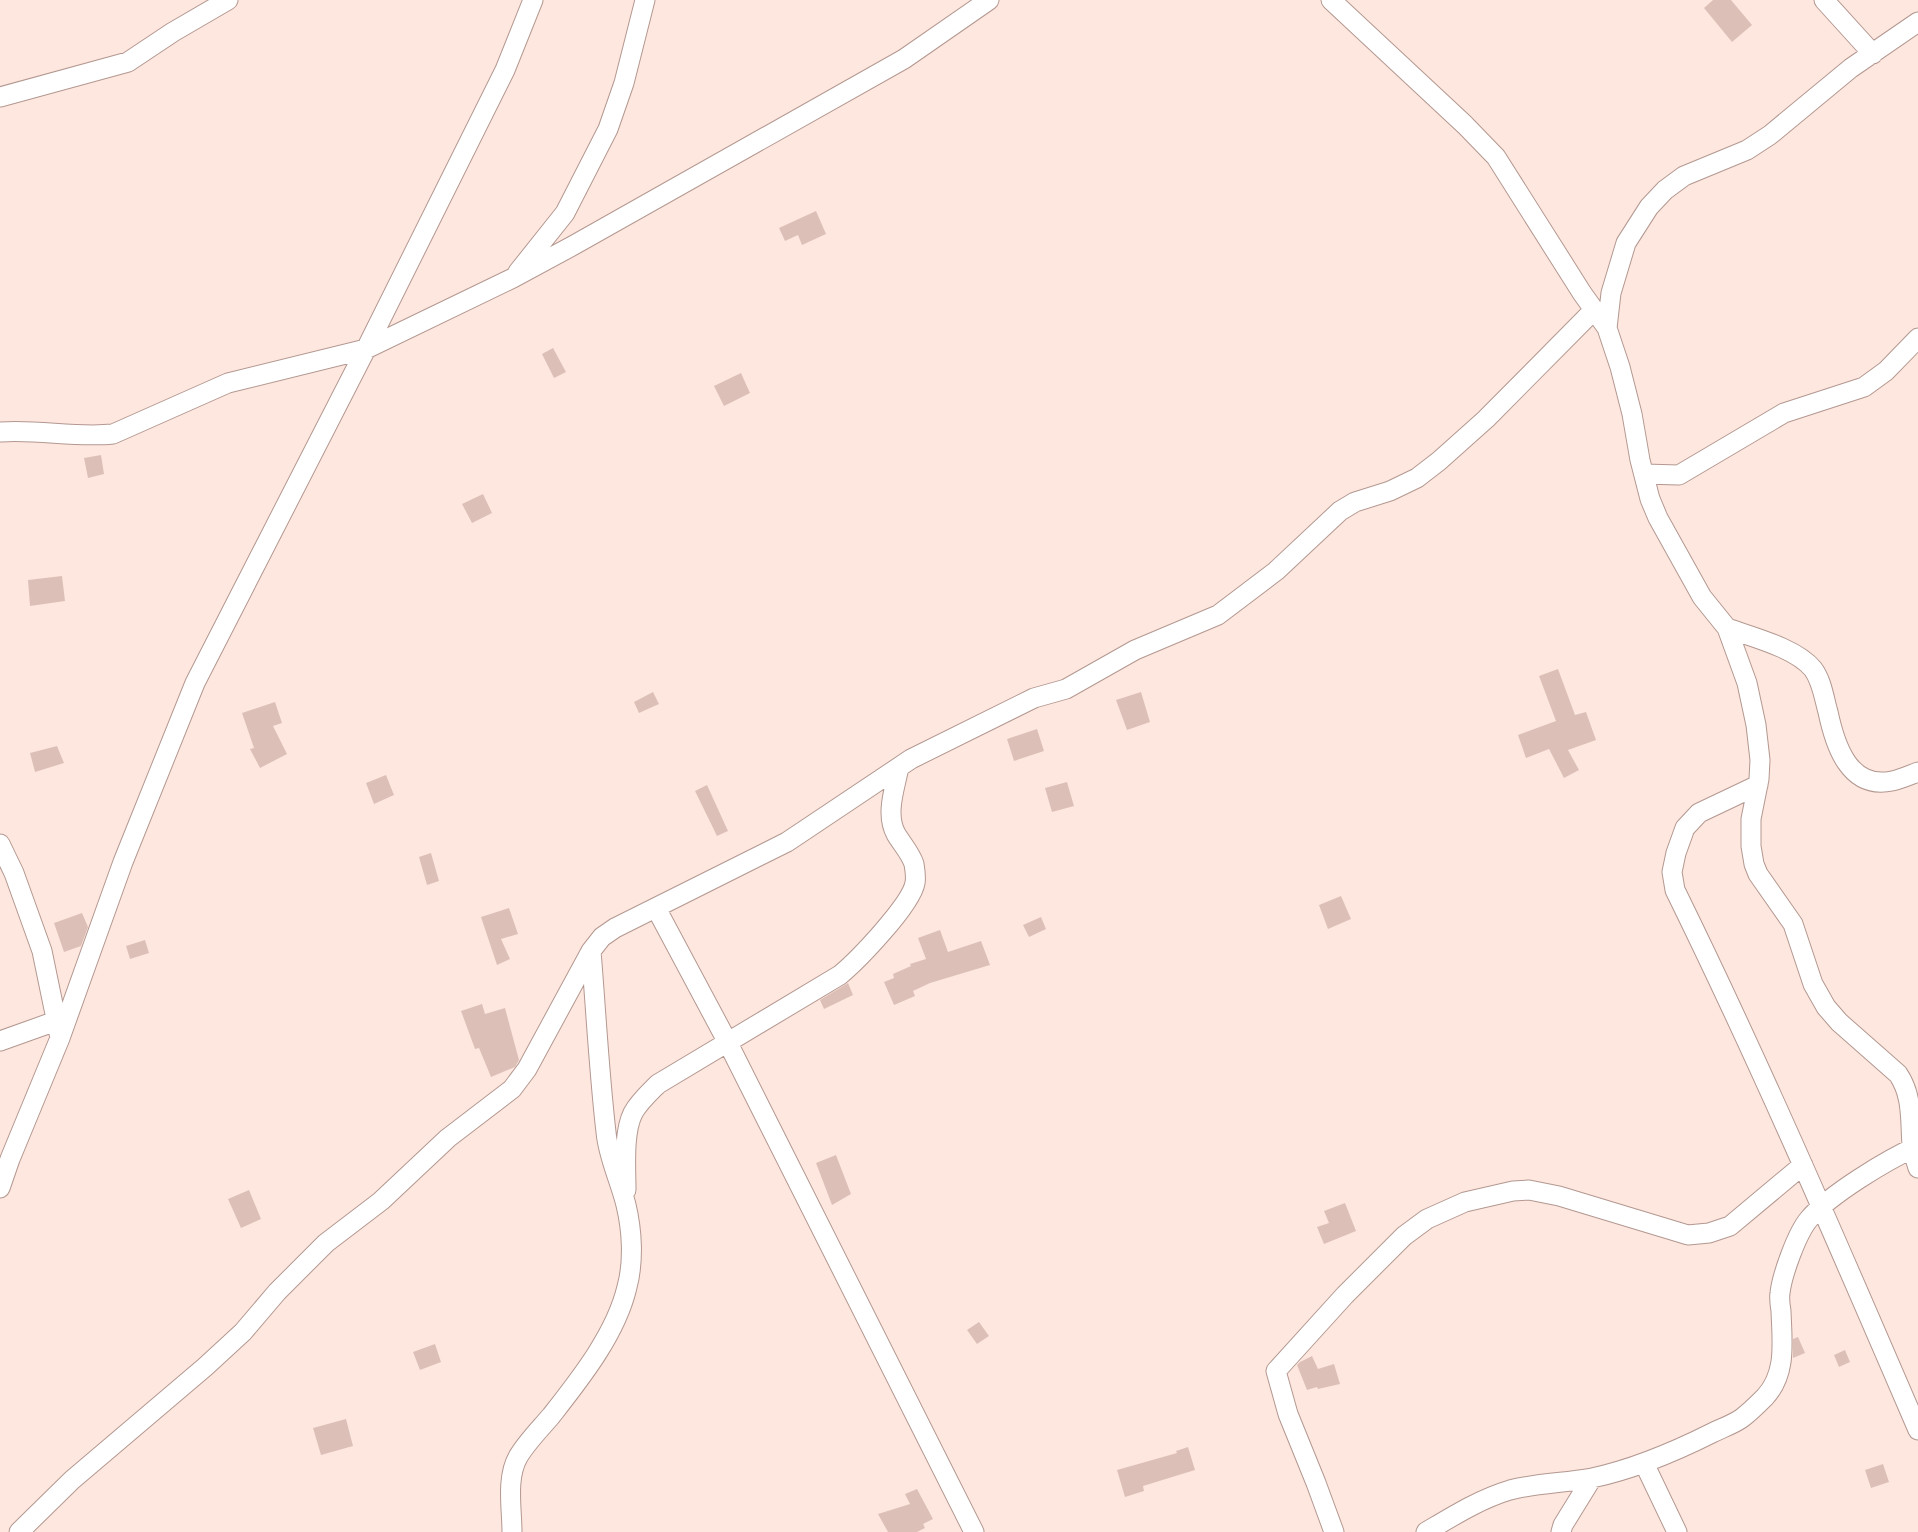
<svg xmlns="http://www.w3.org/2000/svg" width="1918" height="1532" font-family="'Space Grotesk',sans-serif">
<rect width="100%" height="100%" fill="#fee7df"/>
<!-- building -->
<path fill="#dcc0b8" d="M1713,0H1731L1752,25L1732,42L1704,8Z
M816,211L826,234L802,245L798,235L785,241L779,228Z
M553,348L566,372L554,378L542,354Z
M741,373L750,393L724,406L714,386Z
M101,455L104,474L88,478L84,458Z
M483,494L492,513L472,523L462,504Z
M62,576L65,601L30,606L28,580Z
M1558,669L1575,715L1586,712L1596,740L1568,750L1579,770L1564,778L1549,749L1526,758L1518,735L1556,721L1539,676Z
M653,692L659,704L639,713L634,702Z
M1141,692L1150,722L1127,730L1116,700Z
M275,702L282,723L273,726L287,754L260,768L250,749L254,748L242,713Z
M1037,729L1044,751L1014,761L1007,739Z
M57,746L64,763L35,772L30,753Z
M386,775L394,795L374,804L366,783Z
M1067,782L1074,806L1052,812L1045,788Z
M707,785L728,831L717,836L695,791Z
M431,853L439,881L427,885L419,857Z
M1341,896L1351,919L1328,929L1319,905Z
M509,908L518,934L501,939L510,959L497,965L481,917Z
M82,913L88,927L81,946L64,952L54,923Z
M1041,917L1046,929L1029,937L1023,925Z
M940,930L948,952L981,941L990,965L930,983L913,991L915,996L894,1005L884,982L894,978L893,974L911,966L910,964L926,959L918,938Z
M145,940L149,953L130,959L126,946Z
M848,983L853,995L824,1009L820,1000Z
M482,1004L485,1014L505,1008L519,1060L515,1067L491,1077L479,1048L475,1049L461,1011Z
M836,1155L851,1194L832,1205L816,1163Z
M249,1190L261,1219L241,1228L228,1199Z
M1345,1203L1356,1231L1324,1244L1317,1227L1329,1223L1324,1211Z
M979,1322L989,1336L977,1344L967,1330Z
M1798,1337L1805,1353L1793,1358V1339Z
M435,1344L441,1362L420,1370L413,1352Z
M1845,1350L1850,1362L1839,1367L1834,1355Z
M1312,1356L1318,1369L1334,1364L1340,1384L1318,1389L1317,1387L1307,1390L1297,1365L1300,1362Z
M346,1419L353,1446L321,1455L313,1428Z
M1188,1447L1195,1470L1143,1486L1144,1491L1125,1497L1117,1470L1177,1453L1176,1451Z
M1883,1464L1889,1482L1871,1488L1865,1470Z
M917,1489L933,1519L923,1524L925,1528L917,1532H888L878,1514L910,1504L905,1494Z"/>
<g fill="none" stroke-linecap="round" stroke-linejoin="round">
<!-- minor casing -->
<g stroke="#b39890" stroke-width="21">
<path id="minor" d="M1331,0L1465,125L1496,157L1582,293L1607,328L1620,367L1632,414L1640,460L1650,499L1658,518L1702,597L1727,628L1747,683L1756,725L1760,760L1759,779L1751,819V846L1754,864L1758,874L1793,924L1813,984L1826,1007L1839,1022L1898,1074C1913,1096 1910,1120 1912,1145C1913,1153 1916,1161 1918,1168
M1824,0L1873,54
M0,97L128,62L173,32L228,0
M518,272L565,213L608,129L624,83L645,0
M1607,328L1611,293L1626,243L1649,207L1665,190L1684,176L1747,150L1770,135L1851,68L1918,22
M0,432C38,429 75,438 113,434L228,383L366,349L513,278L574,245L904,59L989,0
M1644,474L1679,475L1784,413L1864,387L1886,371L1918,338
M1727,628C1752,637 1796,648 1813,669C1822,681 1824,698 1828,712C1835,745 1849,790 1892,781C1901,779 1910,775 1918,772
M1758,785L1699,813L1685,828L1676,853L1672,872L1675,890C1762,1067 1840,1249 1918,1430
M0,844L14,873L42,951L60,1038
M656,908L727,1041L974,1532
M0,1041L56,1021
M0,1188L10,1159L60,1038L123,862L195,683L366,349L505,70L533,0
M626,1190C626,1169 623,1133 633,1113C639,1102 649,1093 658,1084L840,975C858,960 911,905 915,883C916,878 915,870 914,864C911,854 902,844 896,834C885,814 895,788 899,767
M1644,1463L1677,1532
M19,1532L72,1480L205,1367L243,1332L277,1292L326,1243L381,1201L448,1138L512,1089L527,1069L591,951L602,937L615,928L787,842L911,759L1034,698L1066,689L1135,650L1218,615L1276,571L1340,511L1355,502L1390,491L1417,478L1439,461L1486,419L1594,310
M512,1532C512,1509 506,1478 518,1457C526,1443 540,1429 551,1416C580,1379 616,1334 627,1287C634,1261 632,1230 626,1205C620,1180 608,1157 606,1132C599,1072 596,1011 591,951
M1334,1532L1316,1483L1288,1414L1276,1371L1345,1295L1404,1236L1427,1219L1465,1202L1513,1191L1529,1190L1559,1196L1688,1235L1709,1233L1730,1226L1803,1165
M1426,1532C1453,1516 1480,1499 1510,1490C1537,1483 1565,1483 1592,1478C1635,1469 1674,1452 1712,1433C1722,1428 1734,1424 1742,1418C1750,1412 1758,1404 1765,1397C1787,1373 1782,1342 1781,1311C1780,1305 1779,1299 1780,1293C1782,1275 1797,1233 1809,1219C1829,1195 1888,1159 1918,1146
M1561,1532L1563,1525L1592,1478"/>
</g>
<!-- minor -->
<use href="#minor" stroke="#fff" stroke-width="19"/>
</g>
</svg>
